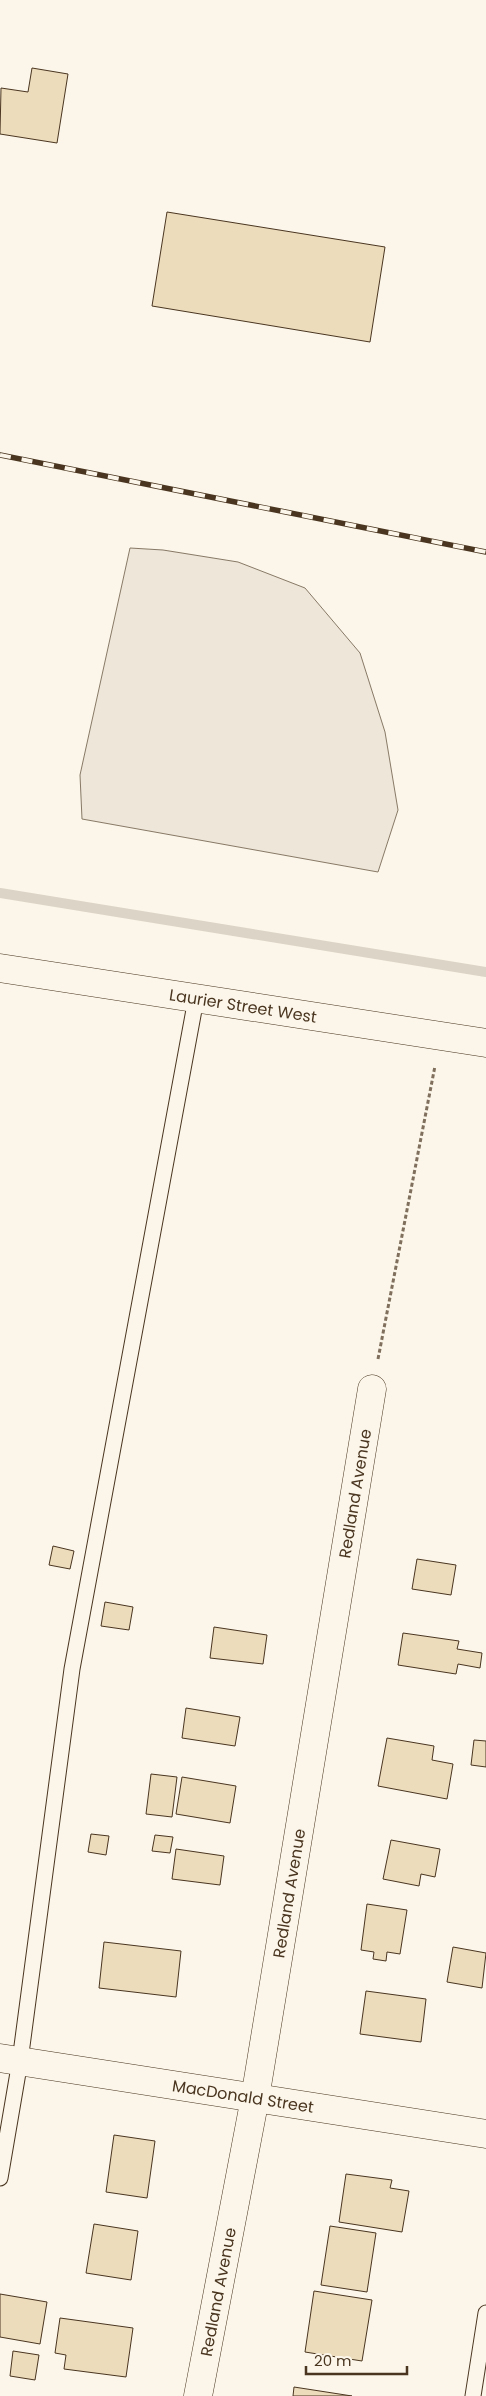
<svg xmlns="http://www.w3.org/2000/svg" width="486" height="2396" font-family="Poppins,sans-serif">
<rect width="100%" height="100%" fill="#fbf6e9"/>
<!-- green -->
<path fill="#ede6d9" stroke="#887966" d="M130,548L163,550L238,562L305,588L360,653L385,732L398,810L378,872L82,819L80,775Z"/>
<g fill="none" stroke-linecap="round" stroke-linejoin="round">
<!-- stream -->
<path stroke="#dcd4c6" stroke-width="10" d="M0,893L486,972"/>
</g>
<!-- building -->
<path fill="#ecdcbc" stroke="#4a3520" d="M32,68L68,74L57,143L0,134L1,88L28,92Z
M167,212L385,247L370,342L152,306Z
M53,1546L74,1551L70,1569L49,1565Z
M417,1559L456,1565L451,1595L412,1589Z
M105,1602L133,1607L129,1630L101,1626Z
M214,1627L267,1635L263,1664L210,1658Z
M403,1633L459,1641L457,1649L482,1653L480,1668L458,1664L456,1674L398,1665Z
M186,1708L240,1717L235,1746L182,1738Z
M387,1738L434,1746L432,1760L453,1764L447,1799L378,1786Z
M474,1740L486,1741V1767L471,1765Z
M151,1774L177,1777L172,1817L146,1814Z
M182,1777L236,1786L230,1823L176,1814Z
M91,1834L109,1836L106,1855L88,1852Z
M155,1835L173,1837L170,1853L152,1851Z
M391,1840L440,1849L435,1877L421,1874L419,1886L383,1879Z
M176,1849L224,1856L220,1885L172,1879Z
M367,1904L407,1910L400,1954L387,1952L386,1961L373,1959L374,1952L361,1950Z
M104,1942L181,1951L176,1997L99,1988Z
M453,1947L486,1953L482,1988L447,1982Z
M366,1991L426,1999L421,2042L360,2034Z
M114,2135L155,2141L147,2198L106,2192Z
M346,2174L392,2180L390,2188L409,2191L402,2232L339,2222Z
M94,2224L138,2231L131,2280L86,2273Z
M330,2226L376,2233L367,2292L321,2285Z
M314,2291L372,2300L362,2361L305,2352Z
M0,2294L47,2302L40,2344L0,2337Z
M60,2318L133,2328L126,2377L64,2369L66,2355L55,2353Z
M13,2351L39,2355L35,2380L10,2376Z
M294,2387L352,2396H293Z"/>
<g fill="none" stroke-linecap="round" stroke-linejoin="round">
<!-- lane casing -->
<g stroke="#4a3520" stroke-width="17">
<path id="lane" d="M0,2178L20,2061L72,1669L196,999
M473,2396L486,2313"/>
</g>
<!-- street casing -->
<g stroke="#4a3520" stroke-width="29">
<g id="street">
<path id="s1" d="M0,968L486,1043"/>
<path id="s2" d="M0,2058L486,2134"/>
<path id="s3" d="M198,2396L255,2098L372,1389"/>
</g>
</g>
<!-- path -->
<path stroke="#7f6f5c" stroke-width="3" stroke-dasharray="4 2.5" stroke-linecap="butt" d="M378,1359L435,1066"/>
<!-- lane -->
<use href="#lane" stroke="#fbf6e9" stroke-width="15"/>
<!-- street -->
<use href="#street" stroke="#fbf6e9" stroke-width="28"/>
<!-- rail casing -->
<g stroke="#4a3520" stroke-width="5.5">
<path id="rail" d="M0,455L486,552"/>
</g>
<!-- rail -->
<use href="#rail" stroke="#fbf6e9" stroke-width="4" stroke-dasharray="11" stroke-linecap="butt"/>
</g>
<g text-anchor="middle" stroke-width="4" stroke-linejoin="round" paint-order="stroke">
<!-- street labels -->
<g font-size="16" fill="#4a3520" stroke="#fbf6e9">
<text dy="6" stroke="none"><textPath href="#s1" startOffset="246">Laurier Street West</textPath></text>
<text dy="6" stroke="none"><textPath href="#s3" startOffset="916">Redland Avenue</textPath></text>
<text dy="6" stroke="none"><textPath href="#s3" startOffset="511">Redland Avenue</textPath></text>
<text dy="6" stroke="none"><textPath href="#s2" startOffset="246">MacDonald Street</textPath></text>
<text dy="6" stroke="none"><textPath href="#s3" startOffset="106">Redland Avenue</textPath></text>
</g>
</g>
<!-- scale -->
<path d="M306 2366v8h101v-8" fill="none" stroke="#4a3520" stroke-width="2.5"/>
<text x="314" y="2366" font-size="15" fill="#4a3520" stroke="#fbf6e9" stroke-width="4" paint-order="stroke">20 m</text>
</svg>
